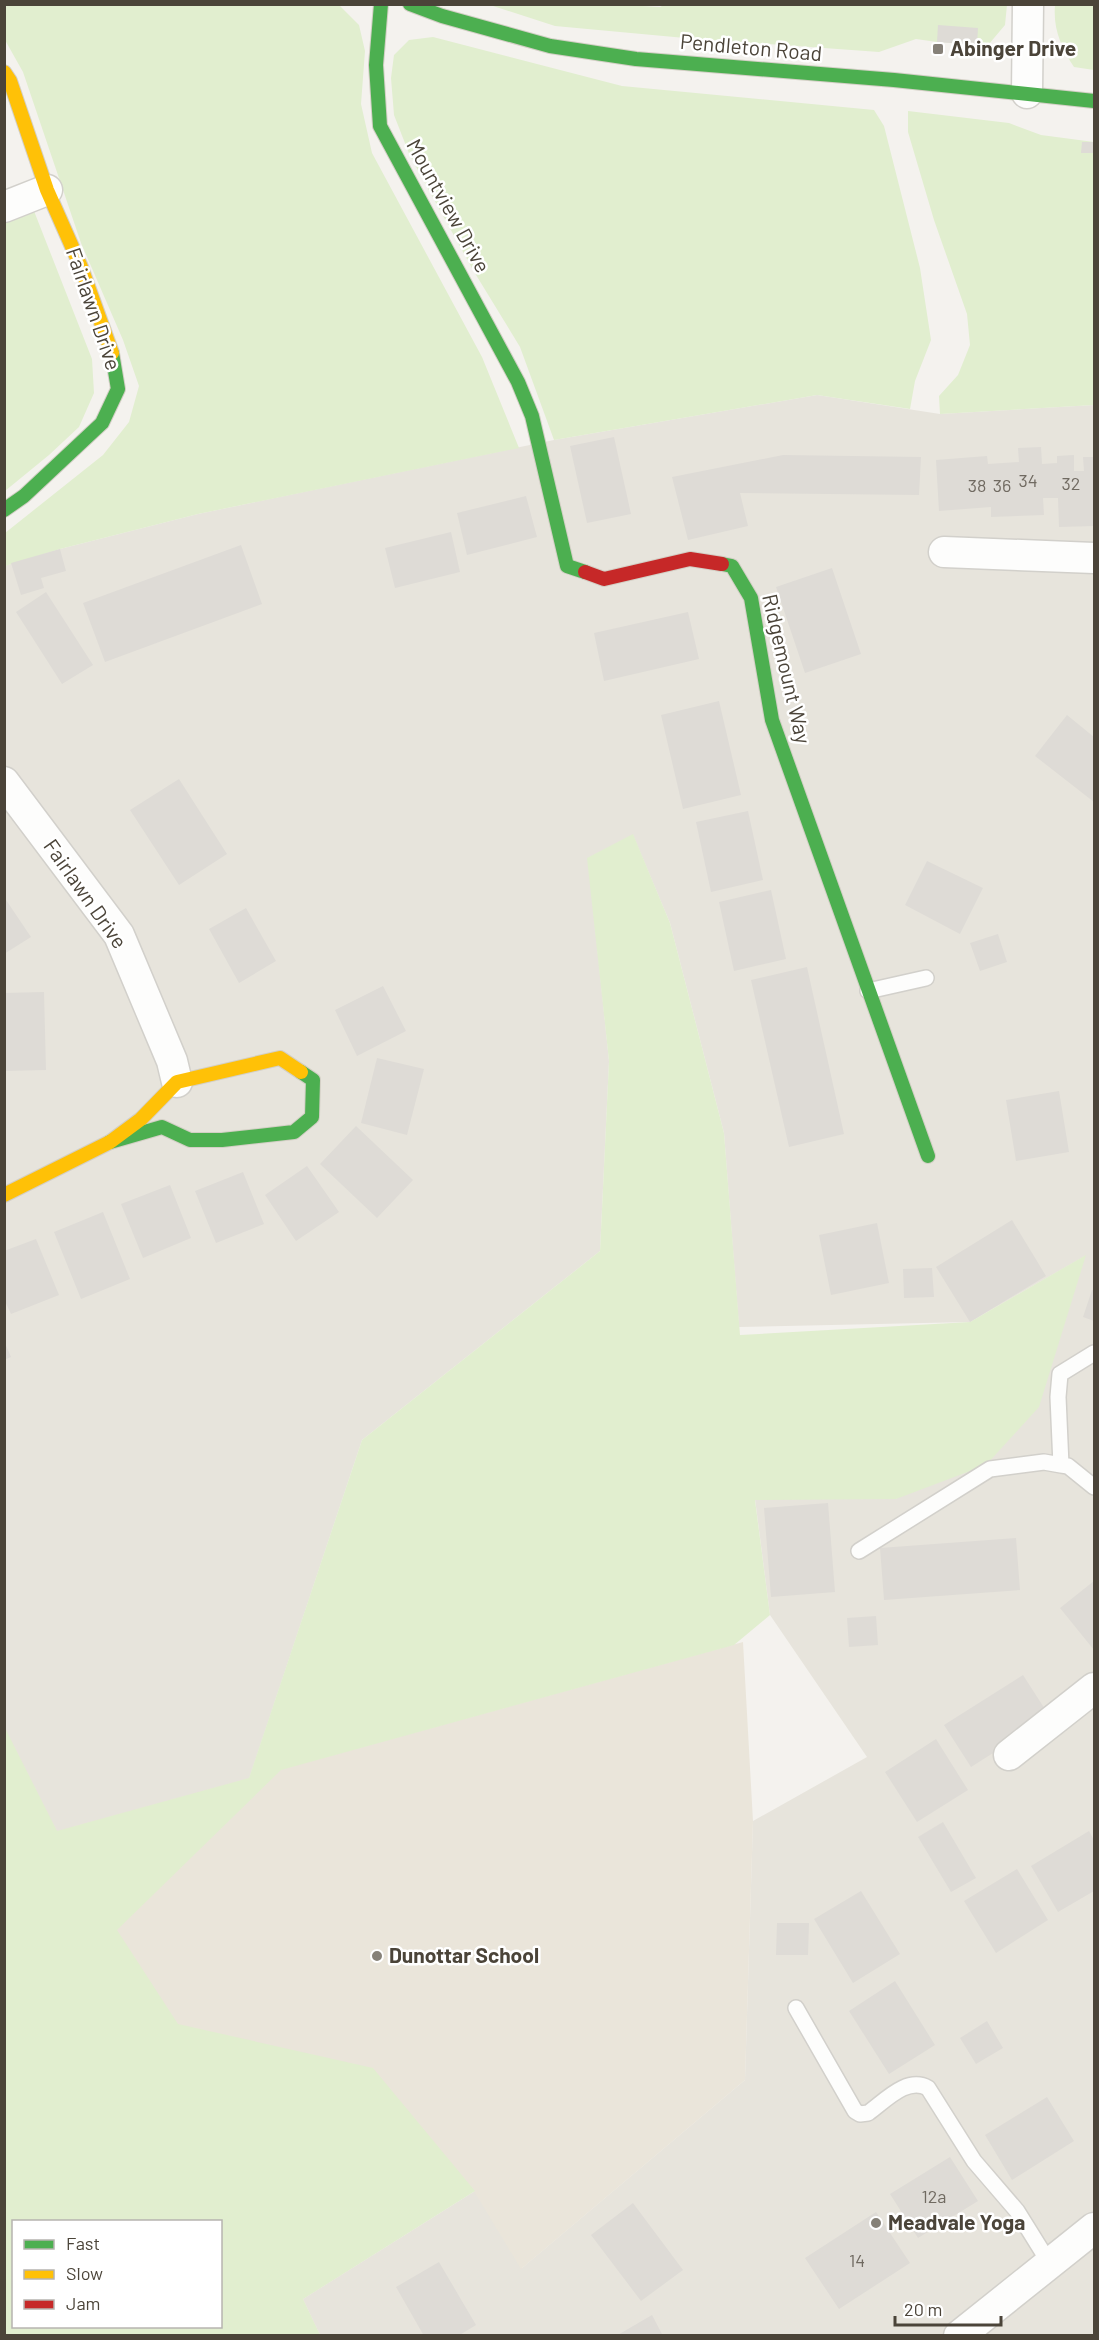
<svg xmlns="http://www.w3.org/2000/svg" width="1099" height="2340" font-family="Barlow,sans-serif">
<rect width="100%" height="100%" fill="#f4f2ee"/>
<!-- residential -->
<path fill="#e7e4dc" d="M817,395L940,414L1094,405V2335H320L303,2299L475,2191L522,2268L745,2080L753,1821L867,1757L770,1615L755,1499H896L1085,1256L970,1322L739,1327L724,1133L670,923L633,835L588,858L609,1061L600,1251L362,1440L249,1779L57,1832L4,1737V566L60,549L198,514L554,440Z"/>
<!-- education -->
<path fill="#eae5da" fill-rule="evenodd" d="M743,1642L753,1821L745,2080L521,2269L474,2191L303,2299L320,2335H5L4,1726L57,1831ZM14,2222H220V2326H14Z"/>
<!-- green -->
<path fill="#e1eecf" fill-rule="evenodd" d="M335,4L340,6L359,25L365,51L361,104L372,153L482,357L519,448L198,514L60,549L5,566V533L103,455L129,422L139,386L123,340L81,243L23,72L5,40V5Z
M608,4L660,7L666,4L1007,5L1005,25L989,44L937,42L916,39L879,52L685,38L555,26L490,5Z
M1055,5H1094V70L1074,67C1061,47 1053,29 1055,5Z
M433,37L622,86L874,110L884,126L920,268L931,340L915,381L910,409L817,395L554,440L520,347L473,270L410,156L394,115L391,78L394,55L409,40Z
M908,111L1009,123L1041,135L1094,142V405L940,414L939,396L958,375L970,345L967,314L934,220L908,132Z
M34,211L92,359L94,393L79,427L49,455L5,491V223Z
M633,834L670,923L724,1133L740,1335L970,1322L1086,1255L1039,1407L986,1465L896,1499L755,1500L770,1615L734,1645L281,1770L117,1930L178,2024L373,2068L475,2191L303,2299L320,2335H5L4,1726L57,1831L249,1778L362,1440L600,1251L609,1061L587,858ZM14,2222H220V2326H14Z"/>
<!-- building -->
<path fill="#dedbd6" d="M938,25L978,28L977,45L937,42Z
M1082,142H1094V153H1081Z
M614,437L631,514L587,523L570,446Z
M1041,447L1042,464L1057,463V456L1074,455V471H1084L1083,457H1094V526L1059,527L1058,498H1043L1044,515L991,517V507L939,511L936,460L987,456L988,464L1019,462L1018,448Z
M783,455L921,457L919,495L740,493L748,526L688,540L672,477Z
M526,496L537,537L467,555L457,513Z
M451,532L460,572L395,588L385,548Z
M241,545L262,604L105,662L83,603Z
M60,549L66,571L41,578L44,588L21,595L11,563Z
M832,568L861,654L805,673L776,587Z
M46,592L93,665L62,684L16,612Z
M688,612L699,659L604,681L594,633Z
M719,701L741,795L683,809L661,715Z
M1067,715L1094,737V802L1035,756Z
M179,779L227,854L179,885L130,810Z
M748,811L763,880L711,892L696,822Z
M927,861L983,888L960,934L905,905Z
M771,890L786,959L734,971L719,902Z
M4,897L31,937L4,954Z
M246,908L276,961L239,983L209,929Z
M998,934L1007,962L980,971L970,943Z
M807,967L844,1134L789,1147L751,980Z
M383,986L406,1031L357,1056L335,1010Z
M44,992L46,1070L5,1071L4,993Z
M377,1058L424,1069L407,1135L361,1123Z
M1059,1091L1069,1152L1016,1161L1006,1100Z
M356,1126L413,1180L377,1218L320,1164Z
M307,1166L339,1212L296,1241L265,1195Z
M243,1172L264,1224L216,1243L195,1191Z
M170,1185L191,1238L143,1258L121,1204Z
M103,1212L130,1279L81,1299L54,1232Z
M1012,1220L1046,1276L970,1322L936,1267Z
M877,1223L889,1283L831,1295L819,1235Z
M36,1239L59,1295L11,1314L4,1299V1251Z
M932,1268L934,1297L904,1298L903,1269Z
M1092,1290H1094V1321L1083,1317Z
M4,1341L11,1357L4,1360Z
M828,1503L835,1592L771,1597L764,1508Z
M1016,1538L1020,1590L884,1600L880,1548Z
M1094,1581V1650L1060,1608Z
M876,1616L878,1645L849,1647L847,1618Z
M1023,1675L1050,1717L971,1767L944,1725Z
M936,1739L968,1790L917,1822L885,1772Z
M943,1822L976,1878L951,1892L918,1837Z
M1089,1831L1094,1840V1891L1058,1912L1031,1866Z
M1017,1869L1048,1920L996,1953L964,1901Z
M861,1891L900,1954L853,1983L814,1919Z
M777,1923H809L808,1955H776Z
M895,1981L935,2045L889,2074L849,2011Z
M987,2021L1003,2048L976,2064L960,2038Z
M1047,2097L1074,2141L1012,2180L985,2135Z
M950,2157L978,2201L918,2238L890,2194Z
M633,2203L683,2270L641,2301L591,2235Z
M876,2212L910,2263L839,2309L805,2258Z
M439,2262L476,2325L458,2336H424L396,2287Z
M652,2315L663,2336H616Z"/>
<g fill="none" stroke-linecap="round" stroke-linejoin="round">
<!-- lane casing -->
<g stroke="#d2d0cb" stroke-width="18">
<path id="lane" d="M868,991L926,978
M1061,1465L1058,1397L1060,1374L1094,1353
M859,1551L990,1469L1044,1462L1061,1465L1068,1466L1094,1487
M796,2008L855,2111L860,2114L868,2113C885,2101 907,2076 928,2088L974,2161L1017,2211L1050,2264"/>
</g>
<!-- street casing -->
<g stroke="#d2d0cb" stroke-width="33">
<path id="street" d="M1027,93L1028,4
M4,207L47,190
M944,552L1094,558
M4,782L119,935L172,1061L177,1082
M1009,1755L1094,1688
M959,2336L1094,2228"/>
</g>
<!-- fast casing -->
<g stroke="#d3cfc5" stroke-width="16">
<path id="fast" d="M381,4L376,65L380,126L518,382L532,416L567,566L585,572
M410,4L442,16L550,46L636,59L894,80L1094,101
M4,510L24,496L102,423L118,389L112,353
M722,564L732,566L751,598L772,720L928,1156
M110,1142L162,1127L190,1140H222L294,1132L312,1117L313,1080L301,1072"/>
</g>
<!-- slow casing -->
<g stroke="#d3cfc5" stroke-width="16">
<path id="slow" d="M4,72L10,81L47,190L81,267L112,353
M4,1195L110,1142L141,1119L177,1082L280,1058L301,1072"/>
</g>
<!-- jam casing -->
<g stroke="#d3cfc5" stroke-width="16">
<path id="jam" d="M585,572L604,579L690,559L722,564"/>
</g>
<!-- lane -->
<use href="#lane" stroke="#fdfdfc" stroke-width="15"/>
<!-- street -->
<use href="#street" stroke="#fdfdfc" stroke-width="30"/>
<!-- fast -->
<use href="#fast" stroke="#4caf50" stroke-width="14"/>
<!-- slow -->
<use href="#slow" stroke="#ffc107" stroke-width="14"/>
<!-- jam -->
<use href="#jam" stroke="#c62828" stroke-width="14"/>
</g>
<!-- markers -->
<g fill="#868178" stroke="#fff" stroke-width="2">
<rect x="932" y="43" width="12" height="12" rx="3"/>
<circle cx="377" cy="1956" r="6"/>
<circle cx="876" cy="2223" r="6"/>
</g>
<g text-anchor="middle" stroke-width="5" stroke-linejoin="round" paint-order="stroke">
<!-- number labels -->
<g font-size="18" fill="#706a61">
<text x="1028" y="487">34</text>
<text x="1071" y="490">32</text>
<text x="977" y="492">38</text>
<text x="1002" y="492">36</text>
<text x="934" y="2203">12a</text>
<text x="857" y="2267">14</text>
</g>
<!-- street labels -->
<g font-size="21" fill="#4b4439" stroke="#fff">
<text transform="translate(751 48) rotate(5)" y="7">Pendleton Road</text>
<text transform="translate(448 206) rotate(61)" y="7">Mountview Drive</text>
<text transform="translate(93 309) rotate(71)" y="7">Fairlawn Drive</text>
<text transform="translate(786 669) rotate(77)" y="7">Ridgemount Way</text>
<text transform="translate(85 894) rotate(55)" y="7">Fairlawn Drive</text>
</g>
<!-- poi labels -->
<g font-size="21" font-weight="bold" fill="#4b4439" stroke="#fff" text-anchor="start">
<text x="950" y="56">Abinger Drive</text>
<text x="389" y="1963">Dunottar School</text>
<text x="888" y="2230">Meadvale Yoga</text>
</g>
</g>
<!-- border -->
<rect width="1099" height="2340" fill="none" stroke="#4b4439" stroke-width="12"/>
<!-- legend -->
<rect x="12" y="2220" width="210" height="108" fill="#ffffff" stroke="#b7b4b0" stroke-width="1.5"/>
<rect x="24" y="2240" width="30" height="9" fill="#4caf50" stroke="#b7b4b0" stroke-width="1.5"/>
<text x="66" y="2250" font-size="18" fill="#4b4439">Fast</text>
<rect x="24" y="2270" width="30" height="9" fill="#ffc107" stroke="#b7b4b0" stroke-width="1.5"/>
<text x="66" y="2280" font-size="18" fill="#4b4439">Slow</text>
<rect x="24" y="2300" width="30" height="9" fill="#c62828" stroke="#b7b4b0" stroke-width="1.5"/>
<text x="66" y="2310" font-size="18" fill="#4b4439">Jam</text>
<!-- scale -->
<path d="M895 2316v9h106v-9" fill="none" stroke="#4b4439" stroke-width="3"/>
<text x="904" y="2316" font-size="18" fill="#4b4439" stroke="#ffffff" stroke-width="4.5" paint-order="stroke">20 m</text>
</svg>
